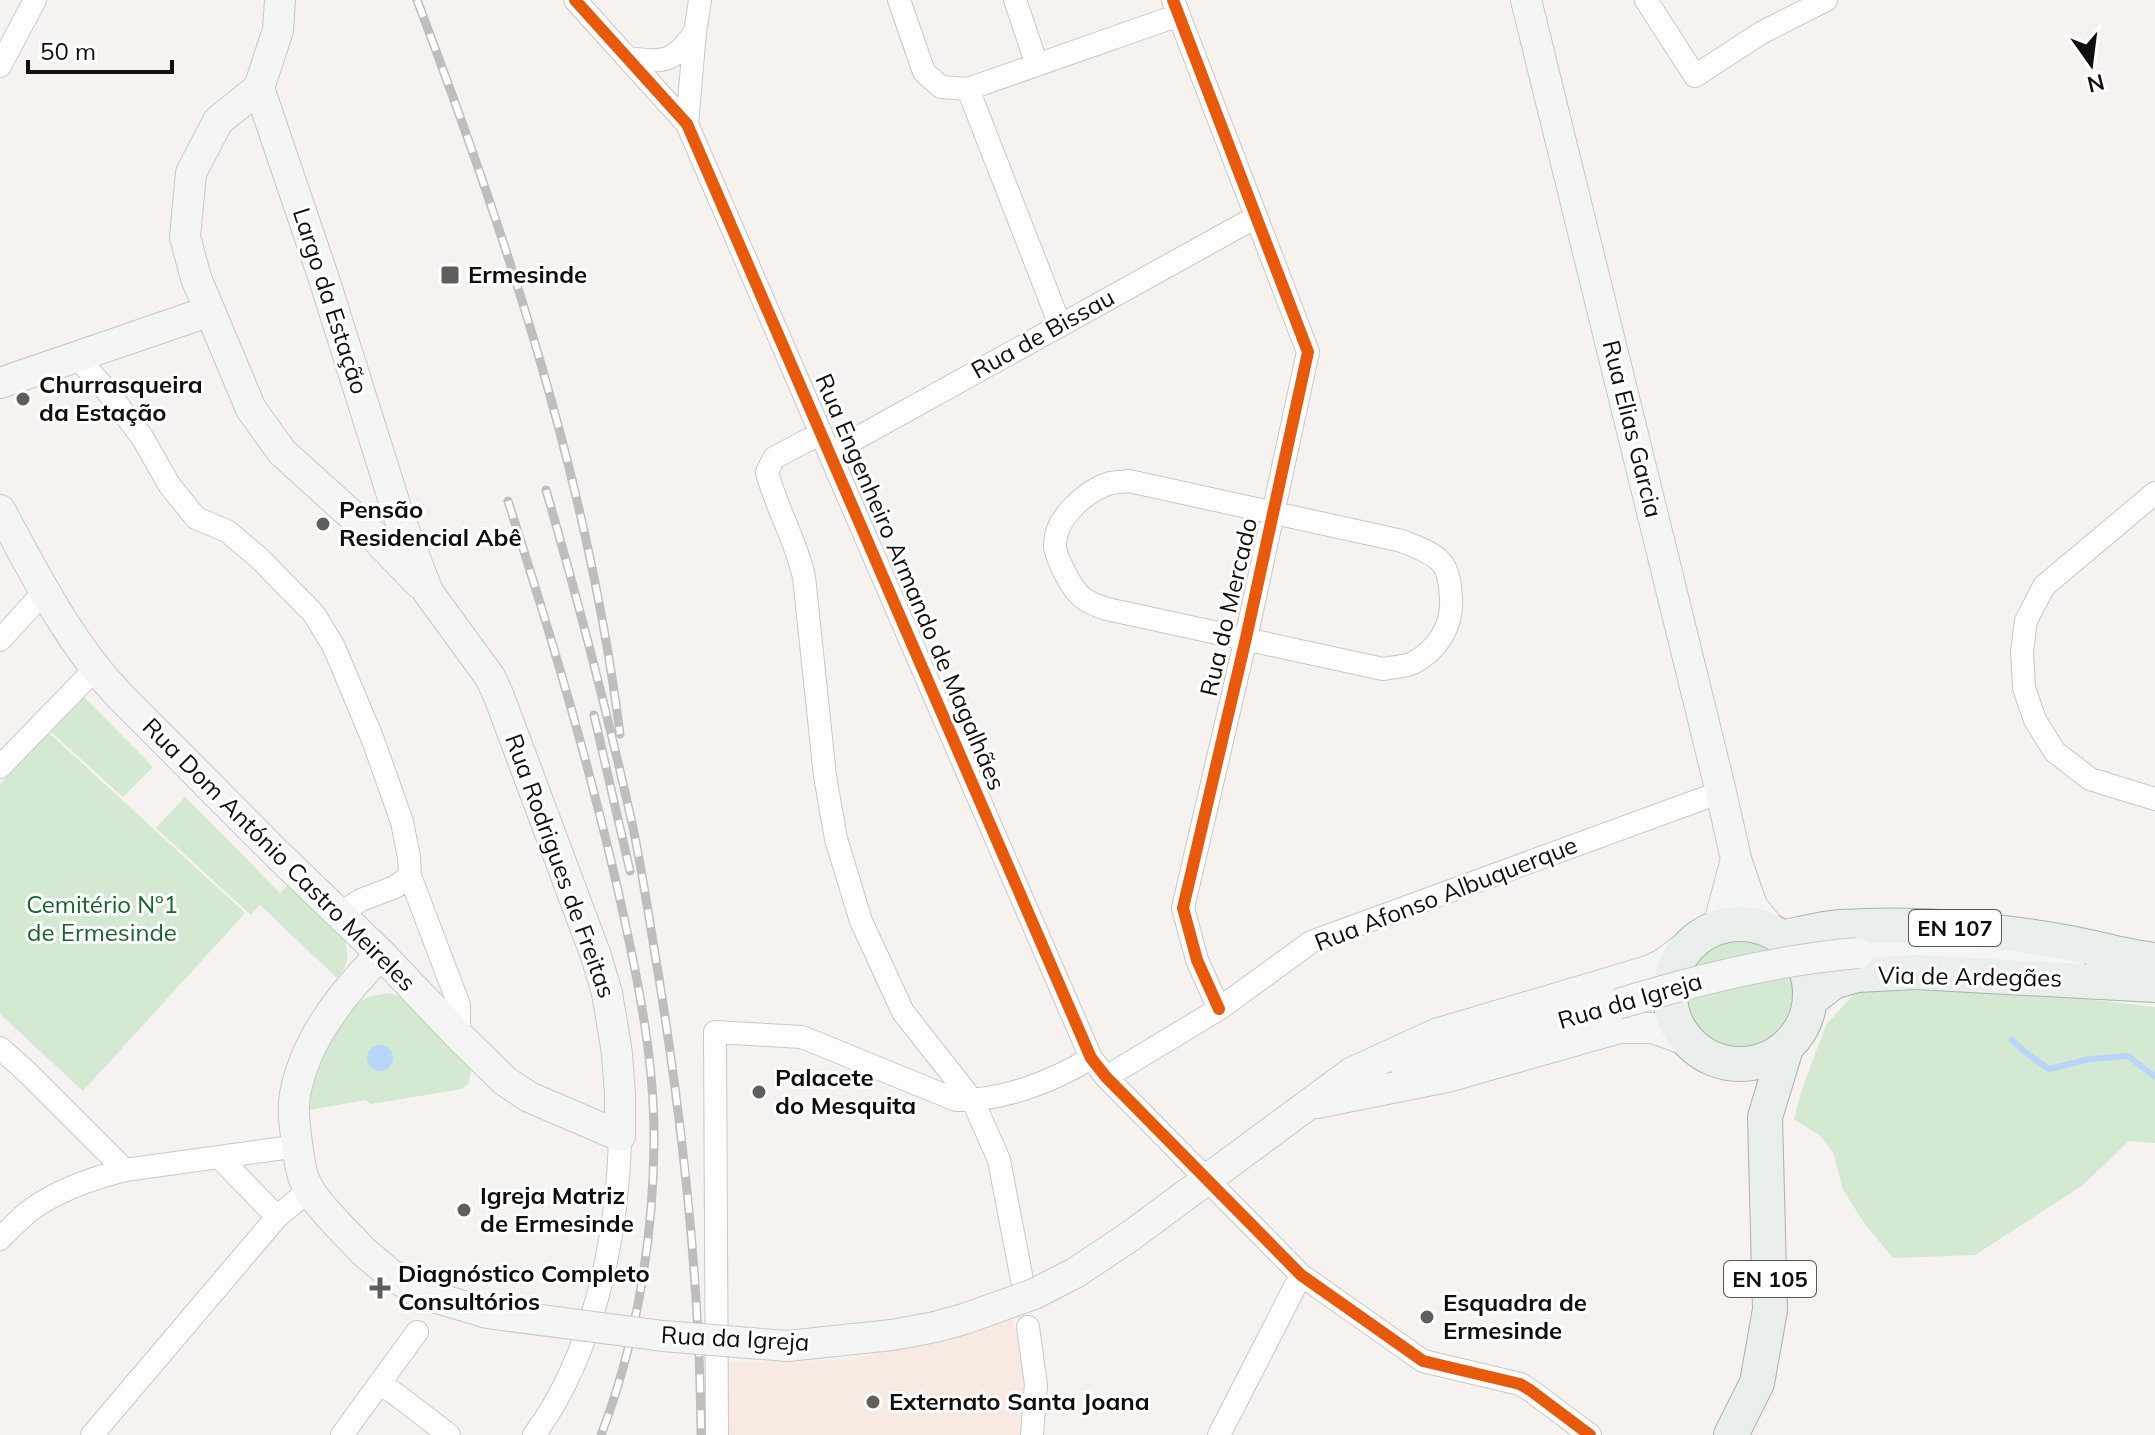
<svg xmlns="http://www.w3.org/2000/svg" width="2155" height="1435" font-family="Mulish,sans-serif">
<rect width="100%" height="100%" fill="#f5f2ef"/>
<!-- education -->
<path fill="#f8eae2" d="M1012,1318L1026,1368L1020,1435H725L723,1363L850,1360Z"/>
<!-- green -->
<path fill="#d3e9d2" d="M84,697L153,767L123,797L50,731Z
M48,732L245,913L83,1091L0,1014V784Z
M185,797L280,893L291,882L341,934C351,951 349,964 337,978L260,905L251,915L156,828Z
M1683 995a57 57 0 1 1 114 0a57 57 0 1 1-114 0Z
M2011,990L2155,1007V1143L2129,1141L2083,1185L1975,1255L1893,1258L1865,1224L1843,1190L1833,1152L1819,1135L1794,1119L1802,1089L1826,1025L1857,991Z
M390,993L406,999L471,1070L469,1083L462,1089L371,1104L365,1100L304,1111L329,1032L359,1002L371,996Z"/>
<!-- water -->
<path fill="#bad5fa" d="M367 1058a13 13 0 1 1 26 0a13 13 0 1 1-26 0Z"/>
<g fill="none" stroke-linecap="round" stroke-linejoin="round">
<!-- stream -->
<path stroke="#bad5fa" stroke-width="6" d="M2012,1040L2025,1052L2049,1069L2090,1059L2128,1056L2155,1077"/>
<!-- street casing -->
<g stroke="#cac8c6" stroke-width="24">
<path id="street" d="M575,0L687,124L1091,1058L1106,1077L1301,1275L1423,1361L1520,1384L1530,1390L1590,1435
M899,0L924,72L941,87L968,89L1179,15
M1015,0L1037,65
M1173,0L1308,352L1246,638L1183,908L1197,960L1219,1009
M1646,0L1695,76L1761,33L1826,0
M628,58C662,63 674,63 695,32
M0,66L35,0
M968,89L1060,325
M687,124L695,32L700,0
M76,356L108,392L142,437L170,486L196,518L227,531L258,557L314,614L334,647L373,740L402,822L409,857L410,876L395,887L361,900L339,914
M821,433L774,458L767,472C776,508 796,540 804,577L825,776L836,839L861,921L903,1012L973,1101L999,1160L1022,1280
M830,453L1256,217
M1129,481L1402,541C1414,546 1432,552 1441,562C1449,571 1450,585 1451,597C1453,625 1438,650 1413,663C1404,667 1392,667 1383,669L1107,609C1084,602 1077,596 1066,575C1062,567 1055,554 1055,546C1054,518 1086,491 1110,483C1116,482 1123,482 1129,481Z
M2155,493L2044,586L2026,621L2022,651L2024,688L2035,720L2055,752L2090,779L2155,799
M0,640L44,592
M0,767L95,669
M410,876L459,1005V1036
M0,1048L29,1074L125,1170
M1106,1077L1219,1009L1311,942L1721,792
M219,1157L277,1217
M0,1239C10,1229 21,1217 32,1209C60,1189 93,1178 125,1170L298,1146
M1028,1327L1036,1385L1032,1435
M380,1385L393,1392L449,1435
M92,1435L277,1217L309,1190
M342,1435L417,1332
M534,1435C594,1354 618,1235 620,1136
M717,1435L715,1032L802,1037L956,1100C1002,1101 1052,1082 1091,1058
M1219,1435L1301,1275"/>
</g>
<!-- secondary casing -->
<g stroke="#cac8c6" stroke-width="32">
<path id="secondary" d="M280,0L278,30L259,88L218,121L191,173L185,237L196,278L251,409L282,452L368,530L419,583
M1526,0L1721,792L1736,859L1752,906L1772,931
M0,383L210,311
M0,510C35,574 68,641 118,694L275,852L381,954L459,1036L505,1081L529,1097L620,1136V1095L617,1053L607,993L596,956L498,694L490,677L428,592L398,514L324,279L259,88
M1718,927L1736,859
M1858,953L1961,951L2072,955
M1406,1067L1618,1004
M1317,1103L1447,1077L1619,1028H1653L1686,1040
M1129,1237L1351,1073L1436,1034L1648,971L1663,964L1694,941
M363,1251C345,1231 324,1213 310,1191C301,1177 299,1160 297,1143C295,1128 292,1110 295,1094C306,1038 342,994 381,954"/>
</g>
<!-- primary casing -->
<g stroke="#a9b2ab" stroke-width="36">
<path id="primary" d="M1670 994a70 70 0 1 1 140 0a70 70 0 1 1-140 0Z
M1781,938C1801,934 1822,928 1842,927C1916,922 1991,929 2064,942C2095,947 2124,957 2155,960
M1810,1000L1833,982L1857,975L1916,972L2155,985
M1731,1435L1757,1383L1770,1310L1765,1117L1786,1048"/>
</g>
<!-- street -->
<use href="#street" stroke="#fefdfd" stroke-width="22"/>
<!-- secondary -->
<use href="#secondary" stroke="#f3f6f4" stroke-width="30"/>
<!-- primary -->
<use href="#primary" stroke="#eaefec" stroke-width="34"/>
<!-- rail casing -->
<g stroke="#bfbebe" stroke-width="9">
<path id="rail" d="M417,0C507,238 588,481 620,734
M546,490C578,600 607,711 632,823C643,874 650,926 659,978C683,1129 700,1282 701,1435
M508,501C549,628 587,756 617,886C636,970 655,1057 654,1144C653,1241 636,1344 601,1435
M594,715L630,871"/>
</g>
<!-- rail -->
<use href="#rail" stroke="#fff" stroke-width="6" stroke-dasharray="18" stroke-linecap="butt"/>
<!-- secondary-bridge casing -->
<g stroke="#cac8c6" stroke-width="32" stroke-linecap="butt">
<path id="secondary-bridge" d="M1618,1004C1697,980 1776,960 1858,953
M363,1251L389,1273L420,1293L487,1313L663,1336L787,1346L892,1335L935,1327L964,1319L1034,1294L1075,1273L1129,1237"/>
</g>
<!-- secondary-bridge -->
<use href="#secondary-bridge" stroke="#f3f6f4" stroke-width="30"/>
<!-- cycleway casing -->
<g stroke="#fff" stroke-width="17">
<path id="cycleway" d="M575,0L687,124L1091,1058L1106,1077L1301,1275L1423,1361L1520,1384L1530,1390L1590,1435
M1173,0L1308,352L1246,638L1183,908L1197,960L1219,1009"/>
</g>
<!-- cycleway -->
<use href="#cycleway" stroke="#e8590c" stroke-width="12"/>
</g>
<!-- markers -->
<g fill="#605e5c" stroke="#fff" stroke-width="3">
<rect x="440" y="265" width="20" height="20" rx="4"/>
<circle cx="23" cy="399" r="8"/>
<circle cx="323" cy="524" r="8"/>
<circle cx="759" cy="1092" r="8"/>
<circle cx="464" cy="1210" r="8"/>
<path d="M376 1276h8v8h8v8h-8v8h-8v-8h-8v-8h8z"/>
<circle cx="1427" cy="1317" r="8"/>
<circle cx="873" cy="1402" r="8"/>
</g>
<g text-anchor="middle" stroke-width="6" stroke-linejoin="round" paint-order="stroke">
<!-- shield labels -->
<g fill="#fff" stroke="#585756" stroke-width="2">
<rect x="1909" y="910" width="92" height="36" rx="6"/>
<rect x="1724" y="1261" width="92" height="36" rx="6"/>
</g>
<g font-size="22" font-weight="bold" fill="#100f0d">
<text x="1955" y="936">EN 107</text>
<text x="1770" y="1287">EN 105</text>
</g>
<!-- poi labels -->
<g font-size="24" font-weight="bold" fill="#100f0d" stroke="#fff" text-anchor="start">
<text x="468" y="283">Ermesinde</text>
<text x="39" y="393">Churrasqueira<tspan x="39" dy="28">da Estação</tspan></text>
<text x="339" y="518">Pensão<tspan x="339" dy="28">Residencial Abê</tspan></text>
<text x="775" y="1086">Palacete<tspan x="775" dy="28">do Mesquita</tspan></text>
<text x="480" y="1204">Igreja Matriz<tspan x="480" dy="28">de Ermesinde</tspan></text>
<text x="398" y="1282">Diagnóstico Completo<tspan x="398" dy="28">Consultórios</tspan></text>
<text x="1443" y="1311">Esquadra de<tspan x="1443" dy="28">Ermesinde</tspan></text>
<text x="889" y="1410">Externato Santa Joana</text>
</g>
<!-- street labels -->
<g font-size="24" fill="#100f0d" stroke="#fff">
<text transform="translate(330 301) rotate(72)" y="8">Largo da Estação</text>
<text transform="translate(1043 334) rotate(-29)" y="8">Rua de Bissau</text>
<text transform="translate(1632 429) rotate(76)" y="8">Rua Elias Garcia</text>
<text transform="translate(910 582) rotate(67)" y="8">Rua Engenheiro Armando de Magalhães</text>
<text transform="translate(1229 607) rotate(-77)" y="8">Rua do Mercado</text>
<text transform="translate(279 855) rotate(45)" y="8">Rua Dom António Castro Meireles</text>
<text transform="translate(560 866) rotate(70)" y="8">Rua Rodrigues de Freitas</text>
<text transform="translate(1446 894) rotate(-21)" y="8">Rua Afonso Albuquerque</text>
<text transform="translate(1970 977) rotate(1)" y="8">Via de Ardegães</text>
<text transform="translate(1630 1001) rotate(-16)" y="8">Rua da Igreja</text>
<text transform="translate(735 1339) rotate(3)" y="8">Rua da Igreja</text>
</g>
<!-- park labels -->
<g font-size="24" fill="#17652b" stroke="#fff">
<text x="102" y="913">Cemitério Nº1<tspan x="102" dy="28">de Ermesinde</tspan></text>
</g>
</g>
<!-- north arrow -->
<g transform="translate(2091 64) rotate(166)" stroke="#ffffff" stroke-width="6" paint-order="stroke">
<path d="M0-6L14 30L0 20L-14 30Z" fill="#100f0d"/>
<text y="-12" font-size="22" font-weight="bold" text-anchor="middle" fill="#100f0d">N</text>
</g>
<!-- scale -->
<path d="M28 60v12h144v-12" fill="none" stroke="#100f0d" stroke-width="4"/>
<text x="40" y="60" font-size="24" fill="#100f0d" stroke="#ffffff" stroke-width="6" paint-order="stroke">50 m</text>
</svg>
